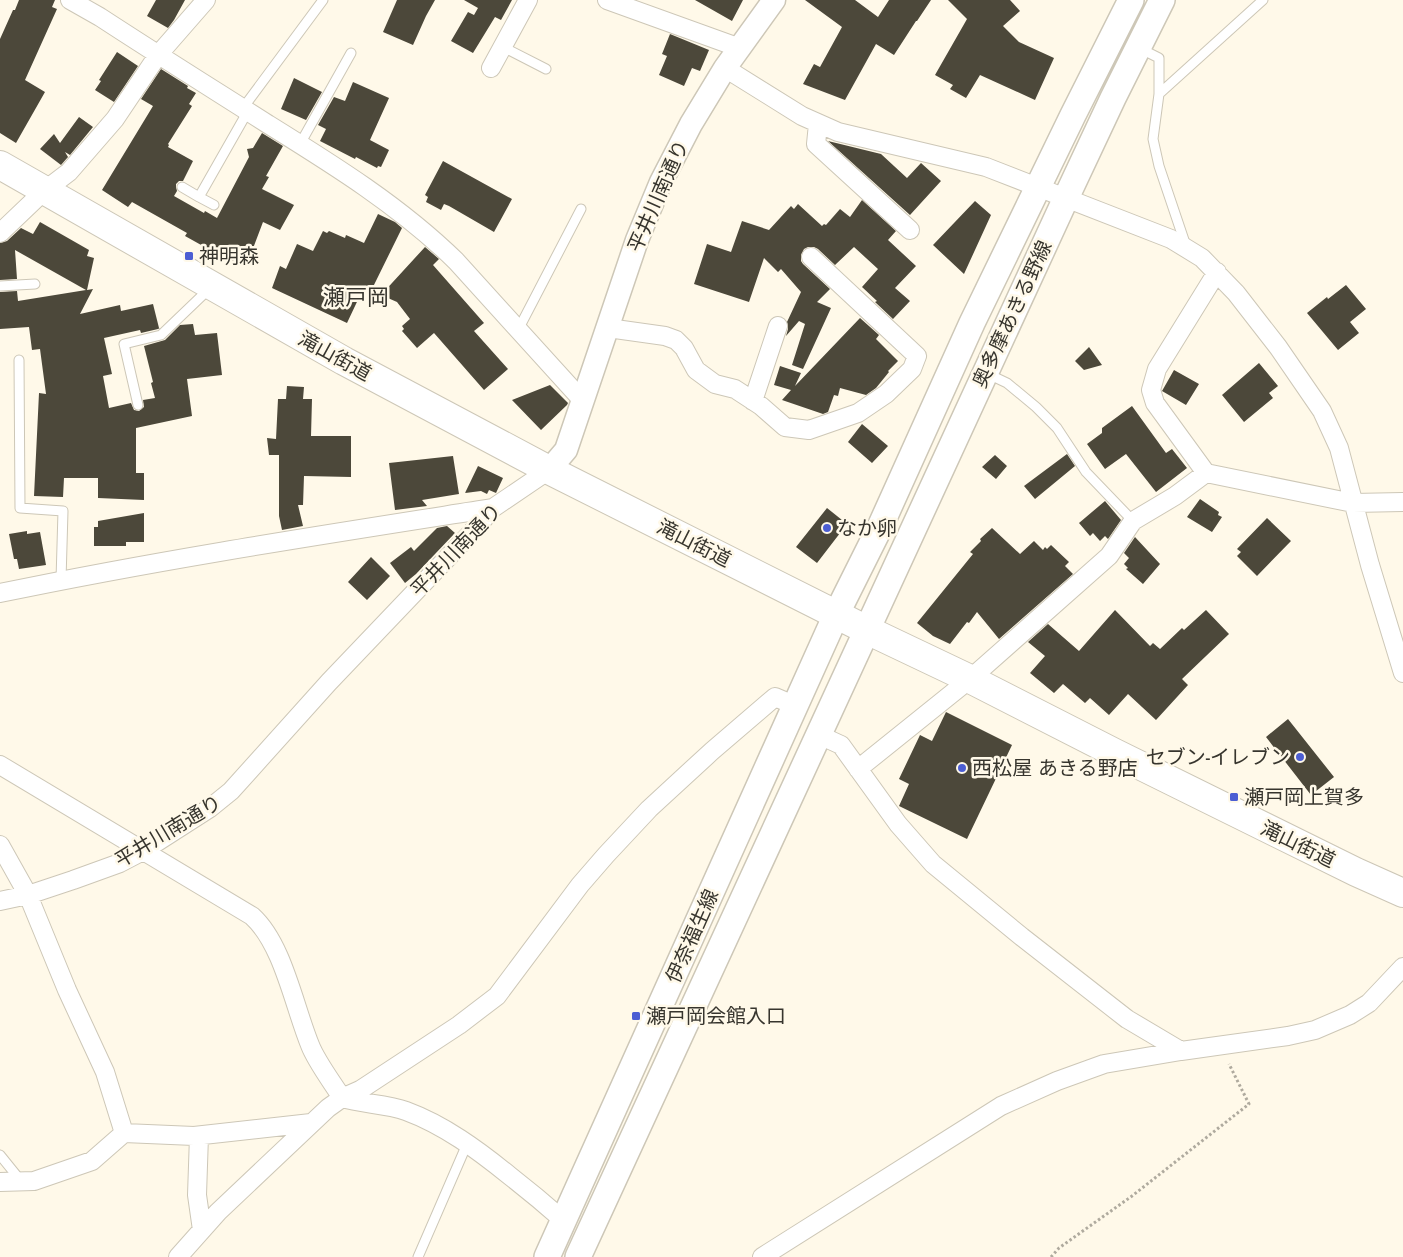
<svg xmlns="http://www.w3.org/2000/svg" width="1403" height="1257" font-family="Jost,'Noto Sans JP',sans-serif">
<rect width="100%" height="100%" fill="#fff9e9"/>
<!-- building -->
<path fill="#4c483a" d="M19,0H55L52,7L57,9L25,80L45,92L16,143L0,133V39L13,10H15Z
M156,0H185L174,20L168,28L147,16Z
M397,0H435L426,16L413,45L383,32Z
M464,0H512L501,20L495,17L473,53L451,41L468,12L474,15L478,8Z
M695,0H743L732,21Z
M805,0H855L878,17L889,0H931L917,21H916L894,55L876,44L845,100L803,84L814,64L820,67L842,27Z
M948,0H1010L1020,11L1003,26L1019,42L1054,58L1035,100L980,75L966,98L950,89L953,85L935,75L967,19Z
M670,34L709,50L700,71L692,68L684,86L659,75L667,56L662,54Z
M117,52L138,66L114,102L95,90L101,81L99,80Z
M161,69L188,86L187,88L196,93L189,104L192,106L168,144L169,145L168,147L193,161L183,181H179L176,184V187L177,191L174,196L204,213L205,211L217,218L249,157L247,149L253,148L262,133L283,146L266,176L269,177L262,189L294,205L280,230L263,222L246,267L237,264V265L185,236L187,233L132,202L128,207L102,190L153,106L141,99Z
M294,78L322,92L306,120L281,109Z
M353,82L389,98L370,140L389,150L381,167L378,166L377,168L356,157L355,159L320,141L326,129L318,125L334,97L345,101Z
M79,117L93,127L70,155L65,152L68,157L61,165L40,149L54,134L60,143Z
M828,141L881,154L907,178L921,163L941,181L910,215Z
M443,161L512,199L494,232L449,206L444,204L441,210L426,202L428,197L425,195Z
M862,200L896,231L888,240L916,266L895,288L910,301L893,319L875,302L877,301L862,287L878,269L854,247L835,265L818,249L814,247H808L804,249L801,255V261L803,264L830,289L817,302L831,308L803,369L792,365L805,324L799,321L786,336L788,329L787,322L801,292L781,269L778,272L764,258L749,302L694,284L707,244L731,252L742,221L769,230L791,206L794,209L798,204L822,226L824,224L826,225L840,209L850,217Z
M975,201L991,215L964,274L933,245Z
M378,214L395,222L402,228L371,291L364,287L347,323L272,288L280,266L286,269L297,244L313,251L323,231L327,233L329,231L345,238L346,235L364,243Z
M40,222L89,250L87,256L94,258L87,290L93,289L80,314L120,305L121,311L153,304L159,328H160L158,329L141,333L140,330L104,338L112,374L103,376L109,408L131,403L134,410L139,411L144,407L143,400L155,398L151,383L153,382L144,346L165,340L180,325L193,324L195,335L217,333L222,375L187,379L192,416L136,428V473H144V500L98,498V478H64L63,497L34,496L39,393L46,394L40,349L32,350L29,327L0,329V292L17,291L18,301L86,290L15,250L17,279L0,280V243L7,241L21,228L33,234Z
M425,247L439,259L433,265L484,323L474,331L508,369L484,390L434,333L417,348L402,331L404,329L402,326L410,319L397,302L381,295Z
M1346,285L1366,309L1350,322L1359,333L1338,350L1307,313L1327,297L1328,299Z
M860,318L879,335L876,339L898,361L888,371L889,372L876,388L866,395L840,388L838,396L834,395L828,412L823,414L782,400L791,390L774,385L780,366L801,373L795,386Z
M1089,347L1102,365L1084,370L1075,361Z
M1259,363L1278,386L1269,393L1273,398L1244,422L1222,395Z
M1174,370L1199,384L1186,405L1162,391Z
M550,385L568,403L567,405L541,430L512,400Z
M287,386L304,387L303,399H312L311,436H351V477L304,476L303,505H298L303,526L282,530L279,516V455H269L267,438L276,439L278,399H286Z
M1132,406L1166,453L1172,449L1187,468L1156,492L1126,454L1105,469L1087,444L1102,433V428Z
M862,424L888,446L872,463L848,442Z
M1067,454L1075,466L1035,499L1024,486Z
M995,455L1007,466L996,479L982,467Z
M453,456L459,494L422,500L427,506L395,510L389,463Z
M478,466L503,478L496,493L489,490L487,494L481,491L465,493Z
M1200,499L1219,512L1218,515L1222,517L1212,532L1187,517Z
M1105,501L1121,520L1108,539L1105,536L1100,541L1093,533L1090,536L1079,523Z
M827,508L847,524L817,563L796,547Z
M144,513V542H126V546H94V527H98V521Z
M1267,518L1291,541L1257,576L1237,556L1241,552L1237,549Z
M447,526L455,533L416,574L405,583L390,563L411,547L414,551L437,528Z
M992,528L1020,554L1034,541L1043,550L1045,547L1047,549L1051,545L1069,562L1065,566L1073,574L999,639L977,612L969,623L967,622L950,644L933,636L917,623L973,554L970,552L981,541L980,539Z
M27,531V534L40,532L46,565L19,569L17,559H14L9,534Z
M1135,537L1160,564L1143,584L1126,569L1128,568L1124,564L1129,558L1124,553Z
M371,557L390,576L367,600L348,582Z
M1115,610L1150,646L1153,643L1160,649L1182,628L1184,630L1206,610L1229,634L1182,679L1188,685L1156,720L1128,694L1109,715L1090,698L1085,703L1063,684L1054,693L1030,673L1045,656L1028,642L1048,624L1079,651Z
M946,712L1012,745L967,839L899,806L909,784L899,779L920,735L932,741Z
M1288,719L1334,777L1311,795L1266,737Z"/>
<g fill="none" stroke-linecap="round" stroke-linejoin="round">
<!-- service casing -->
<g stroke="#cdc7b7" stroke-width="11">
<path id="service" d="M503,47L546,69
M1141,49L1159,58V94L1153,139L1159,166L1186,246
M1159,94L1263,0
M300,144L351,53
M182,187L199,197
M214,205L199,197L244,118L243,108L323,0
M0,286L35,284
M518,330L581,209
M19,360L20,508L63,511L61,580
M988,374L1007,383L1036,407L1057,428L1086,472L1133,521
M138,405L124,344L161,335L209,289
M0,1155L21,1181
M418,1257L467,1144"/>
</g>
<!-- minor casing -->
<g stroke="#cdc7b7" stroke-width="20">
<path id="minor" d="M70,0L100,17C155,53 211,88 266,123C332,164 400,206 456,261L583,401
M607,0L740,48
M491,68L528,0
M725,68L802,116L838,132L986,167L1171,239L1202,258L1236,293L1278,347L1322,411L1339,448L1370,565L1403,673
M818,124L816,144L910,230
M0,233L44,191L69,172L115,119L158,55L206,0
M1217,272L1157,369L1151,390L1155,403L1206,473L1353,503L1403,502
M608,328L665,336L676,340L684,348L696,370L715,384L735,389L761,406L785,427L809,430L858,413L886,394L912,369L917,356L811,257
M753,401L778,326
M0,593C163,559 328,534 493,508
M819,735L841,745L898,824L933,864L1022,937L1127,1019L1181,1051
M0,765L252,916C283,944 294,1006 310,1045C316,1061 332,1082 342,1098C362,1104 387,1104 406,1111C444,1125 478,1150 510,1176C528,1190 546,1205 563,1220
M858,769L970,679L1109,556L1133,521L1175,496L1206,473
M0,845L28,895L67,990L105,1072L124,1133
M0,901L28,895L73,880L120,863L143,851L210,808L231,791L329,682L475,529L493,508L549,470
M199,1136L197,1195L202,1230
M0,1182L34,1181L92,1161L124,1133L194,1136L311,1123
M178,1257L218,1212L328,1108L342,1098L360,1090L459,1025L497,996L580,885L606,855L649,809L712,751L775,697L796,706
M762,1257L1001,1106L1057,1081L1104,1064L1181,1051L1288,1036L1315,1030L1350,1015L1369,1003L1403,967"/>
</g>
<!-- tertiary casing -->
<g stroke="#cdc7b7" stroke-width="25">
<path id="tertiary" d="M549,470L566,450L637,240L661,182L691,124L725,68L774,0"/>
</g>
<!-- secondary casing -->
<g stroke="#cdc7b7" stroke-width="28">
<path id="secondary" d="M547,1257L836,615L880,527L972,323L1073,115L1131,0
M578,1257L1066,198L1113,98L1162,0"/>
</g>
<!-- trunk casing -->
<g stroke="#cdc7b7" stroke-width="30">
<path id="trunk" d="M0,165L344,361L549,470L867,630L970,679L1115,753L1356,872L1403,893"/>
</g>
<!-- path -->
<path stroke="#afaa9e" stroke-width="3" stroke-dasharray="2.5 2.5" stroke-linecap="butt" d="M1051,1257L1059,1248L1132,1196L1249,1104L1229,1064"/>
<!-- service -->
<use href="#service" stroke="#fff" stroke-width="9"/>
<!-- minor -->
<use href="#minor" stroke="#fff" stroke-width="18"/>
<!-- tertiary -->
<use href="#tertiary" stroke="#fff" stroke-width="22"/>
<!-- secondary -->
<use href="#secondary" stroke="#fff" stroke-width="25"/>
<!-- trunk -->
<use href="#trunk" stroke="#fff" stroke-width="28"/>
</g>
<!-- markers -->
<g fill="#4c5ed3" stroke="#fff9e9" stroke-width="2">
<rect x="184" y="251" width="10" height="10" rx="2.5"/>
<circle cx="827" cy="528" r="5"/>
<circle cx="1300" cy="757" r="5"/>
<circle cx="962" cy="768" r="5"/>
<rect x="1229" y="792" width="10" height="10" rx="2.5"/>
<rect x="631" y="1011" width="10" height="10" rx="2.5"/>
</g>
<g text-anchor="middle" stroke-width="5" stroke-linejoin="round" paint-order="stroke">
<!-- street labels -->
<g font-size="20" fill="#37352e" stroke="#fff9e9">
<text transform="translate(658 196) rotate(-66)" y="7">平井川南通り</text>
<text transform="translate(1012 314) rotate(-65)" y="7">奥多摩あきる野線</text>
<text transform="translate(335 356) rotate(29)" y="7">滝山街道</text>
<text transform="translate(694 543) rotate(27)" y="7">滝山街道</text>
<text transform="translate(456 550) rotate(-46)" y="7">平井川南通り</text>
<text transform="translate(168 831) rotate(-31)" y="7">平井川南通り</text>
<text transform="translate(1298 844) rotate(26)" y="7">滝山街道</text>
<text transform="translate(692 936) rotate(-66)" y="7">伊奈福生線</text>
</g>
<!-- poi labels -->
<g font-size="20" fill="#37352e" stroke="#fff9e9" text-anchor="start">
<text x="199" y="263">神明森</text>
<text x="837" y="535">なか卵</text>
<text x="1290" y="764" text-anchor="end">セブン-イレブン</text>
<text x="972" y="775">西松屋 あきる野店</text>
<text x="1244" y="804">瀬戸岡上賀多</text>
<text x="646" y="1023">瀬戸岡会館入口</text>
</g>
<!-- quarter labels -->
<g font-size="22" fill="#37352e" stroke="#fff9e9">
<text x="356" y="305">瀬戸岡</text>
</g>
</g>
</svg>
